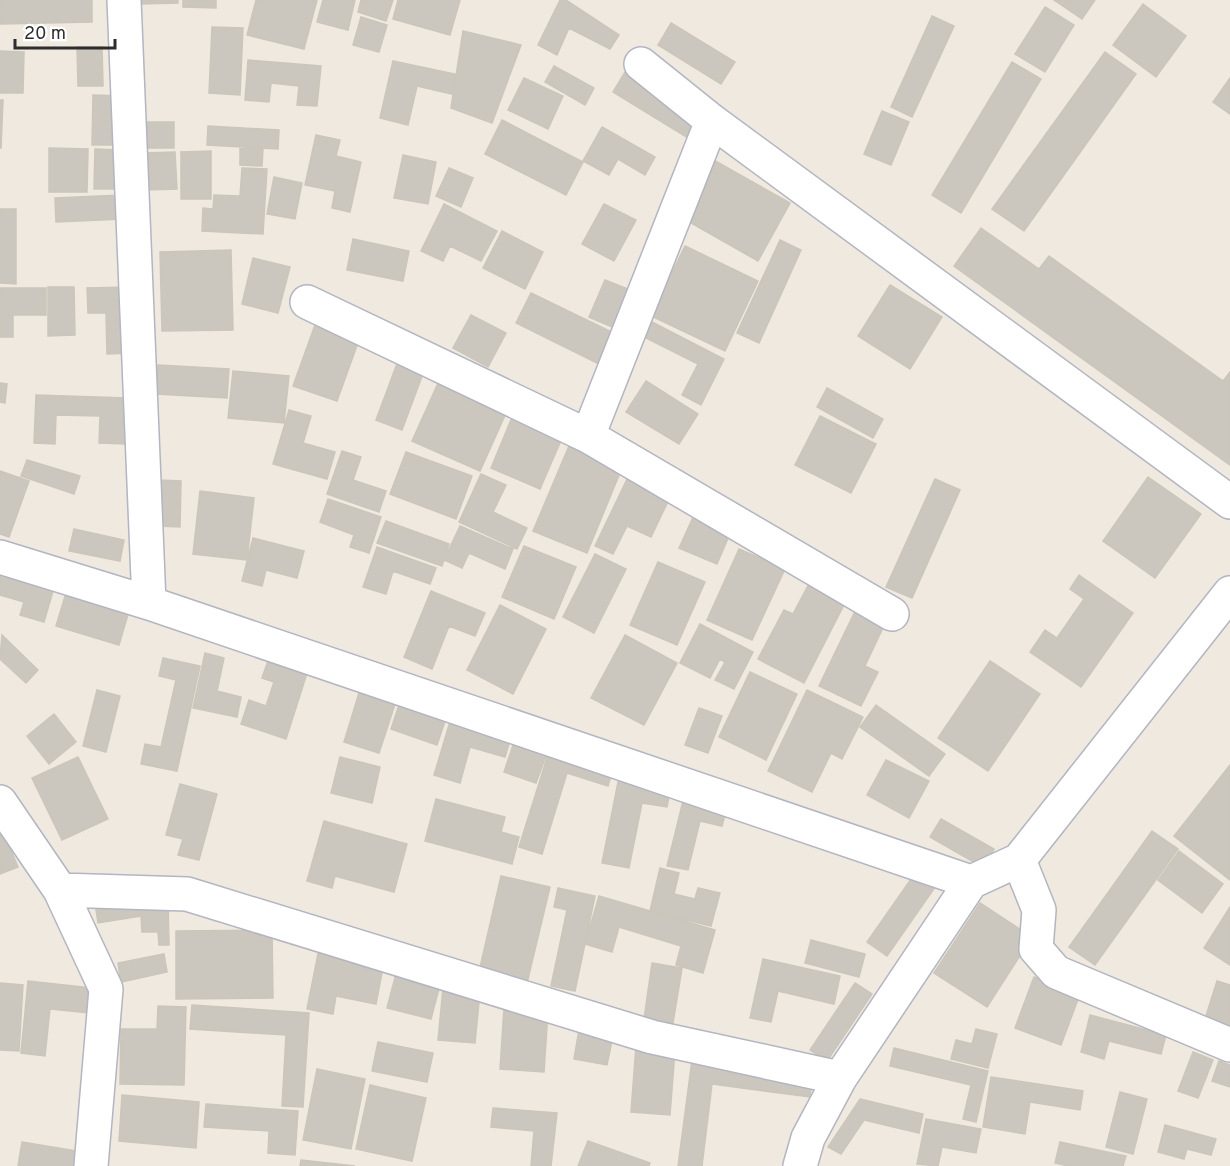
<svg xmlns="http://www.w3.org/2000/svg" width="1230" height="1166" font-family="Overpass,sans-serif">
<rect width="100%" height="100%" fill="#efe9e0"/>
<!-- building -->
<path fill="#cbc7be" stroke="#cbc6b9" stroke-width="1.5" d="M0,0H92V22L0,24Z
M141,0H178V3L141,4Z
M183,0H216V8L183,7Z
M256,0H317L304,49L247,35Z
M323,0H355L348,30L317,22Z
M361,0H393L386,21L358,12Z
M398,0H460L450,35L393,19Z
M560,0H566L619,35L610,49L569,28L557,55L538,45Z
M1054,0H1095L1082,19Z
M1143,4L1186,36L1156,77L1113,45Z
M1045,7L1074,25L1045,72L1015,54Z
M932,16L954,26L912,117L891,107Z
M361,17L387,25L379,52L353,45Z
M671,23L735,62L721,84L658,45Z
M212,27L243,28L240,95L209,93Z
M463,31L521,45L492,123L451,108Z
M77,47H102L103,86H78Z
M0,51L24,52L23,93H0Z
M1105,52L1136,74L1024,231L992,209Z
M248,60L321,66L317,106L297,105L299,86L271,83L269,102L245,100Z
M393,61L455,74L452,94L417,86L408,125L380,118Z
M1012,62L1041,79L961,213L932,195Z
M554,66L594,88L585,105L545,82Z
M625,72L700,118L688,138L613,92Z
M524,78L563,96L548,129L508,110Z
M1230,78V114L1213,102Z
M93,95L121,96L120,145H92Z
M0,100H3L1,148H0Z
M882,111L909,122L891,165L864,154Z
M502,120L583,162L566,195L485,154Z
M141,122H174V148H141Z
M208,126L279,130L278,149L207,145Z
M602,127L655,157L645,175L618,159L609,175L583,161Z
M316,135L340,140L336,156L361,162L350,212L332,208L335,191L305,185Z
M49,148L88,149L87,192H49Z
M240,148L263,149L262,166L240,165Z
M95,149L118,150L117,189H94Z
M211,151V199H181V152Z
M175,152L177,189L145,190L143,153Z
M403,155L436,162L428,204L394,198Z
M710,158L790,203L758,261L677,215Z
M242,168L267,169L263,234L202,231L203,208L213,209L214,195L240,196Z
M449,168L473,178L461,207L436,196Z
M274,177L302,183L295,219L267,214Z
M122,195L123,219L56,222L55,198Z
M444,204L497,231L481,261L450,246L443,261L421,251Z
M604,204L636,220L614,261L582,244Z
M0,209H16V284L0,283Z
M981,228L1039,269L1049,256L1223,381L1230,372V465L954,266Z
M502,231L543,252L525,289L483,268Z
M353,239L409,251L403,281L347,270Z
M780,240L801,250L759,343L737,333Z
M685,246L758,281L725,351L651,316Z
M231,250L233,330L162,331L160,252Z
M253,258L290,267L278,313L242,304Z
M605,280L640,294L624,332L589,317Z
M890,285L942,317L910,369L858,336Z
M48,287H74L75,335L48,336Z
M129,287L131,353L107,354L106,313H88L87,288Z
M0,288H46V315H13V337H0Z
M531,293L620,336L605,367L516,323Z
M471,315L506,333L488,367L453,348Z
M650,321L724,359L701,405L682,395L698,364L642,336Z
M315,325L359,340L337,401L293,386Z
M398,361L424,371L402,430L376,420Z
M158,365L229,369L227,398L156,394Z
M233,371L289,376L284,423L228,418Z
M439,381L507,411L480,471L412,441Z
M646,381L698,414L679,444L626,412Z
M0,383L7,384L5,403L0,402Z
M827,388L883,419L873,438L817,407Z
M36,395L127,398L126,444L99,443L100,416L56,415L55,444L34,443Z
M289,410L311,416L303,443L335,452L327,479L273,464Z
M513,415L563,436L540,489L491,468Z
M820,416L876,444L851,493L795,465Z
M569,446L622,468L587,553L533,531Z
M342,451L361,457L353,480L386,491L379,512L327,494Z
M406,452L472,476L456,519L390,494Z
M27,460L80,476L74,494L21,476Z
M0,471L29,481L9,537L0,534Z
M630,473L672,493L651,537L627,526L613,554L595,546Z
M481,474L506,485L493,512L527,528L517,549L459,522Z
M1148,477L1201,514L1155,578L1103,541Z
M935,479L960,490L912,598L886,587Z
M158,480L181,481L180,527L158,526Z
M200,491L254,498L247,560L193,554Z
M328,499L381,517L369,553L350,547L354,535L320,522Z
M695,513L732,529L717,564L679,548Z
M386,521L449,544L442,566L377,543Z
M460,526L513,549L505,569L469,553L462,568L444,560Z
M74,529L124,540L120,561L69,551Z
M253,538L304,551L297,578L266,570L262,586L242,581Z
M524,546L576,567L554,619L502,597Z
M377,547L436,568L430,584L393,571L386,594L363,587Z
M739,549L785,569L752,640L707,620Z
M595,554L626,569L594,633L563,617Z
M658,562L705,582L677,645L630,625Z
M0,569L55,584L44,622L20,615L24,602L0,595Z
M1079,575L1133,613L1081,687L1030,652L1045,630L1057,638L1084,599L1070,589Z
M812,578L848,597L804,683L758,659L784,610L793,614Z
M431,591L485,613L475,636L449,626L432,669L404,657Z
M66,593L129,611L119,645L56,626Z
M859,603L888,617L865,666L878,672L861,706L819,686Z
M500,605L546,629L513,694L467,670Z
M700,624L753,652L734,689L715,680L725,662L720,659L710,678L680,663Z
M2,635L38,670L26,683L0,659Z
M625,635L677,663L644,725L591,698Z
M205,653L224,658L217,691L241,697L237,717L193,708Z
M163,658L200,666L177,771L141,764L145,744L161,747L176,680L159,676Z
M269,658L308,670L286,739L241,724L249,700L266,706L274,682L262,678Z
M990,661L1040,694L988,771L938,738Z
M750,672L797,694L766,760L719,737Z
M362,683L398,695L379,753L344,742Z
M97,690L120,696L106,752L83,746Z
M807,690L863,717L842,759L831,753L812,792L768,771Z
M402,696L448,712L437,745L391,729Z
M876,705L945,754L929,776L860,727Z
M699,708L722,716L708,753L685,745Z
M54,714L76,742L49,764L27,736Z
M452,715L512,734L505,757L470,747L460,783L434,775Z
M517,733L550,745L536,783L504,772Z
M551,745L614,765L608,786L567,773L542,854L519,847Z
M78,757L108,819L62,840L32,778Z
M340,757L380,767L372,803L331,793Z
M886,760L929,781L909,818L867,795Z
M1230,765V880L1174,836Z
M620,772L672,782L667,807L642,803L629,868L602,863Z
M180,784L217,794L199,860L178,855L183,839L166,835Z
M685,793L728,803L722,826L700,821L688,870L667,866Z
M436,799L505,817L501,832L519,837L512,864L425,841Z
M941,819L994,849L984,868L930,837Z
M324,821L407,844L394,892L335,876L332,888L307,881Z
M2,829L18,867L0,874V830Z
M1152,831L1178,849L1095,965L1069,947Z
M1179,851L1223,884L1202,913L1158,880Z
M660,868L679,873L674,894L695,899L698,888L720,893L711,926L650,911Z
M918,869L938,883L887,956L867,942Z
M501,876L550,887L527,983L479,972Z
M558,888L595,896L575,991L551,986L567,910L554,907Z
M599,896L715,930L703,973L676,965L681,946L619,927L612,952L585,944Z
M168,899L169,945H159L158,932H142L141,916L98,923L95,903Z
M980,903L1032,937L987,1007L934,973Z
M1230,907V965L1204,948Z
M272,930L273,998L176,999V931Z
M811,940L865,954L859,977L805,963Z
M319,949L384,962L376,1004L336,996L333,1014L307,1009Z
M164,954L167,972L121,982L118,963Z
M763,959L840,976L834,1004L778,991L771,1022L750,1018Z
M652,963L682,968L673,1023L644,1019Z
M397,970L441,981L431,1019L387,1008Z
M1034,977L1080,994L1061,1045L1015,1028Z
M28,981L91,988L89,1013L50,1009L45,1056L21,1053Z
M1217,981L1230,985V1027L1205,1019Z
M0,983L23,985L19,1051L0,1050Z
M855,983L872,994L827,1061L810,1050Z
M443,988L480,992L475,1043L438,1040Z
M192,1005L309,1013L303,1107L282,1106L286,1035L190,1029Z
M158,1006L186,1007L184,1085L120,1084L121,1029H157Z
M504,1008L548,1011L544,1072L500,1069Z
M1090,1015L1166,1035L1161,1054L1109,1041L1104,1059L1081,1052Z
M580,1024L614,1031L607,1065L574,1059Z
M976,1029L997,1034L988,1068L951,1059L956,1040L972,1044Z
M378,1042L433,1053L427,1082L372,1071Z
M636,1046L675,1050L670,1115L631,1112Z
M894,1048L988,1071L976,1122L963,1119L971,1085L890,1066Z
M1193,1052L1213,1060L1198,1098L1178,1091Z
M692,1060L812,1075L810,1097L712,1084L702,1166H678Z
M1219,1061L1230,1065V1087L1212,1081Z
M317,1069L365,1079L351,1149L303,1140Z
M991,1077L1083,1091L1080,1110L1030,1102L1025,1134L983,1127Z
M370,1085L426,1098L412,1161L356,1149Z
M1120,1092L1147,1099L1133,1154L1106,1147Z
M122,1095L199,1102L196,1148L119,1141Z
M860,1099L923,1114L919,1133L864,1120L841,1154L828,1147Z
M206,1104L298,1111L295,1155L268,1153L269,1131L204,1127Z
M493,1108L557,1113L551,1166H531L534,1131L491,1127Z
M926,1119L981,1129L976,1153L942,1147L938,1166L917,1164Z
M1165,1125L1216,1139L1211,1155L1187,1149L1184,1159L1158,1152Z
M588,1141L650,1163L649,1166H578Z
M22,1142L89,1153L87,1166H18Z
M1060,1142L1126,1156L1123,1166H1068L1055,1163Z
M301,1160L355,1166H300Z"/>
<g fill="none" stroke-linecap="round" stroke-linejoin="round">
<!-- street casing -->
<g stroke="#b3b5c1" stroke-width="36">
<path id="street" d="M124,0L149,603
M641,64L712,121L1230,502
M307,302L588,436L892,614
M588,436L712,121
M0,557L149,603L971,882
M0,802L60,890L187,894L652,1037L840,1078
M1019,860L1039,910L1036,949L1056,972L1230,1045
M60,890L106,989L91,1166
M800,1166L808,1138L840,1078L971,882L1019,860L1230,593"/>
</g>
<!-- street -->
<use href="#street" stroke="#fff" stroke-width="33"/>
</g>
<!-- scale -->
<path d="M15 39v9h100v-9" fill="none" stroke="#2d2d2d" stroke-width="3"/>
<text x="24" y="39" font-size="18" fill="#2d2d2d" stroke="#ffffff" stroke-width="4.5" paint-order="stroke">20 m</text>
</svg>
